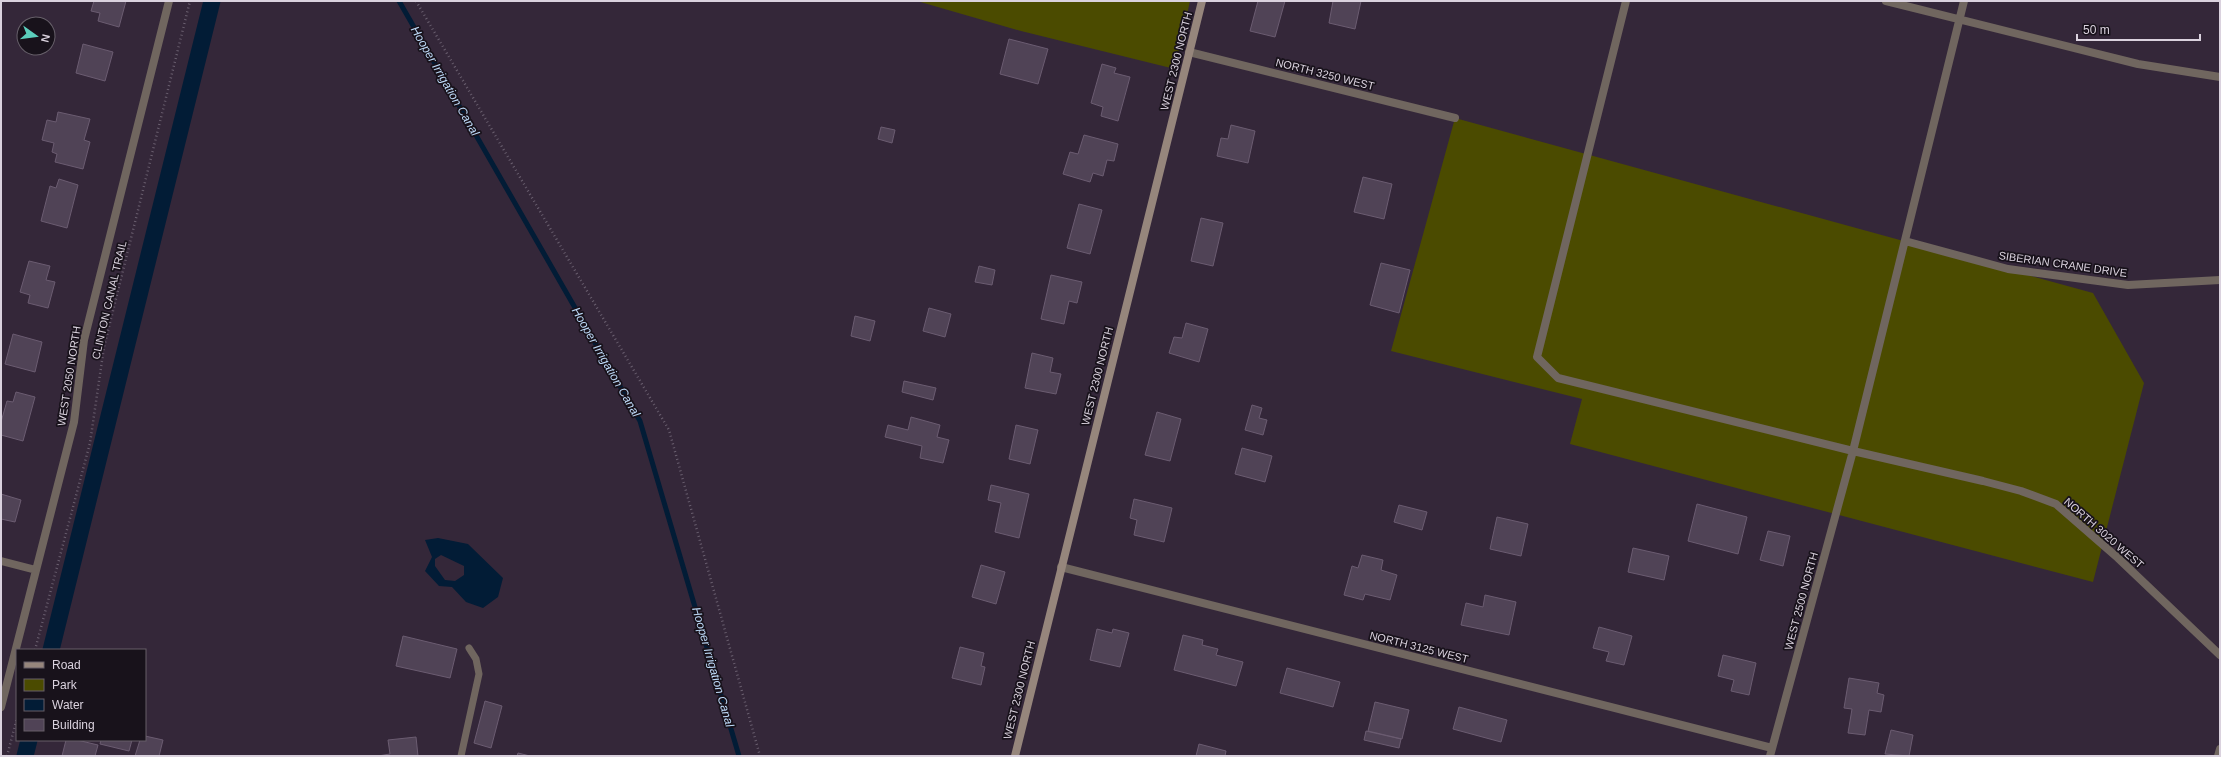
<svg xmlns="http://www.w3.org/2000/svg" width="2221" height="757" font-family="Arial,sans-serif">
<rect width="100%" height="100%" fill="#342739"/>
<!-- green -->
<path fill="#4b4b00" d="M917,1H1190L1175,69L1021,31Z
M1455,118L2093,293L2144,383L2093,582L1570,444L1582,399L1391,351Z"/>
<!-- water -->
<path fill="#021c36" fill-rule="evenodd" d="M438,538L468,544L503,578L498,597L483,608L466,602L452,587L439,586L425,571L432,557L425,540ZM441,555L464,566V575L455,581L445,580L435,566V559Z"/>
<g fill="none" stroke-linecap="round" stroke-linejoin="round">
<!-- stream -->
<path stroke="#021c36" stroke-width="5" d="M399,1L640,421L739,756"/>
<!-- canal -->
<path stroke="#021c36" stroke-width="17" d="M51,650L212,1
M25,756L29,740"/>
</g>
<!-- building -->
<path fill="#504356" stroke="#6b5c71" d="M94,1H126L119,27L98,21L100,13L91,11Z
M1258,1H1285L1275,37L1250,31Z
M1333,1H1361L1355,29L1329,23Z
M1009,39L1048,49L1038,84L1000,74Z
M83,44L113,52L105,81L76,73Z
M1102,64L1116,68L1114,73L1130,77L1118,121L1101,116L1103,107L1091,103Z
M58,112L90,119L84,140L90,142L83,169L55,162L57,154L52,152L54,143L42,140L47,120L56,122Z
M1231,125L1255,131L1248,163L1217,156L1221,138L1228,139Z
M881,127L895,130L892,143L878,139Z
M1084,135L1118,144L1114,161L1107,160L1103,176L1093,173L1090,182L1063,174L1070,152L1078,154Z
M1363,177L1392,184L1384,219L1354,212Z
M59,179L78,185L67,228L41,221L50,186L56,188Z
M1079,204L1102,210L1090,254L1067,248Z
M1201,218L1223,223L1213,266L1191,261Z
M29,261L50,266L46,280L55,282L48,308L28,303L30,295L20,292Z
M1381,263L1410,270L1399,313L1370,305Z
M979,266L995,270L992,285L975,282Z
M1051,275L1082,282L1077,303L1069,301L1064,324L1041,319Z
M929,308L951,314L945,337L923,331Z
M855,316L875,321L870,341L851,336Z
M1186,323L1208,329L1199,362L1169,353L1174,337L1182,338Z
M13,334L42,342L35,372L5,364Z
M1032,353L1053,358L1050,372L1061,374L1056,394L1025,388Z
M904,381L936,388L933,400L902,392Z
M16,392L35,397L23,441L1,435V422L7,401L13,402Z
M1252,405L1262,408L1259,418L1267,420L1263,435L1245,430Z
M1157,412L1181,419L1170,461L1145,455Z
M911,417L940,425L937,437L949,440L943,463L920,458L922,446L885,437L888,425L908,430Z
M1016,425L1038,430L1030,464L1009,459Z
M1242,448L1272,456L1265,482L1235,474Z
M991,485L1029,494L1019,538L995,532L1001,503L988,500Z
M1,494L21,500L15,522L1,519Z
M1134,499L1172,508L1164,542L1134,535L1137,520L1130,518Z
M1697,504L1747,517L1738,554L1688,541Z
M1399,505L1427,512L1422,530L1394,522Z
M1497,517L1528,524L1521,556L1490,549Z
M1768,531L1790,536L1783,566L1760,560Z
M1633,548L1669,556L1664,580L1628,572Z
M1362,555L1383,560L1381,570L1397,575L1390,600L1365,594L1363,600L1344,595L1352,566L1358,568Z
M981,565L1005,572L996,604L972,597Z
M1485,595L1516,602L1509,635L1461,625L1466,603L1483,607Z
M1599,627L1632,636L1624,665L1606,661L1609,652L1593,648Z
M1097,629L1112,633L1113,629L1129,633L1120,667L1090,660Z
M1183,635L1203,640L1202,645L1218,649L1216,655L1243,662L1236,686L1174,670Z
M403,636L457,649L450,678L396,666Z
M960,647L984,653L981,666L985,667L981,685L952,678Z
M1723,655L1756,663L1749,695L1731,691L1734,680L1718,676Z
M1287,668L1340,682L1333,707L1280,693Z
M1849,678L1879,683L1877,693L1884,695L1881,712L1869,710L1865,735L1848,733L1852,709L1844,708Z
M485,701L502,706L491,748L474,743Z
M1375,702L1409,710L1402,739L1368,731Z
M1459,707L1507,720L1501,742L1453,729Z
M1891,730L1913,735L1909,756L1885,754Z
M1366,731L1401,739L1399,748L1364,740Z
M145,736L163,740L159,756H135L140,740H145Z
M416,737L418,756H378L390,754L388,740Z
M66,740H77L98,745L95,756H62Z
M101,740H132L129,751L100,744Z
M1199,744L1226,751L1225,756H1196Z
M518,753L530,756H517Z"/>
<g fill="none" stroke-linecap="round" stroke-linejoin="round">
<!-- path -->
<path stroke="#695e6e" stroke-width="2.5" stroke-dasharray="1 3" stroke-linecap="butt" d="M416,1L669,430L760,756
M35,650L90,443L104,347L190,1
M7,756L17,718"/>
<!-- lane -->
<path stroke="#70665f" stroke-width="7" d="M461,756L479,674L476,659L469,648"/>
<!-- street -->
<path stroke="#70665f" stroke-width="8" d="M1626,1L1537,357L1558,378L1853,451L1983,481L2021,491L2056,504L2118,558L2220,655
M1886,1L2138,64L2220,77
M1189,52L1455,118
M1905,241L2008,269L2128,285L2220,280
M1,561L36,570
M1061,567L1772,748
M1,707L74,422L84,340L169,1
M1770,756L1853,451L1964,1
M2218,756L2220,749"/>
<!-- secondary -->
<path stroke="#96867c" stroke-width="8" d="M1015,756L1202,1"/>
</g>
<g text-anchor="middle" stroke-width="3.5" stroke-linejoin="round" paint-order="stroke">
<!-- street labels -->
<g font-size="11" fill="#dad2de" stroke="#18121b">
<text transform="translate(1176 61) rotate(-76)" y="4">WEST 2300 NORTH</text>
<text transform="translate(1325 74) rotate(14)" y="4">NORTH 3250 WEST</text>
<text transform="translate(2063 264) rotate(8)" y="4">SIBERIAN CRANE DRIVE</text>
<text transform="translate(109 300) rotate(-77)" y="4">CLINTON CANAL TRAIL</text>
<text transform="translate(69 376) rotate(-81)" y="4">WEST 2050 NORTH</text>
<text transform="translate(1097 376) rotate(-76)" y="4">WEST 2300 NORTH</text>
<text transform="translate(2104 533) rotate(41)" y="4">NORTH 3020 WEST</text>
<text transform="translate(1801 601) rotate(-75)" y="4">WEST 2500 NORTH</text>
<text transform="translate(1419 647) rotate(14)" y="4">NORTH 3125 WEST</text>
<text transform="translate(1019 690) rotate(-76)" y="4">WEST 2300 NORTH</text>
</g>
<!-- water labels -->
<g font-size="12" font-style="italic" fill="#bdd9f7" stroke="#18121b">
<text transform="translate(445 81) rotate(60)" y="4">Hooper Irrigation Canal</text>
<text transform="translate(606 362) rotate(60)" y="4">Hooper Irrigation Canal</text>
<text transform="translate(713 667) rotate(74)" y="4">Hooper Irrigation Canal</text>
</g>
</g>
<!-- border -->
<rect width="2221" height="757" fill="none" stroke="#dad2de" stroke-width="4"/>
<!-- legend -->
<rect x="16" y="649" width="130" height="92" fill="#18121b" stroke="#665f69"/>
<rect x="24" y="662" width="20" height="6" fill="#96867c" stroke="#665f69"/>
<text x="52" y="669" font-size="12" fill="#dad2de">Road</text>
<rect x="24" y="679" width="20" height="12" fill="#4b4b00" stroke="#665f69"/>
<text x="52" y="689" font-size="12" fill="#dad2de">Park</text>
<rect x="24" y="699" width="20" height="12" fill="#021c36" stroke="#665f69"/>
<text x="52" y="709" font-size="12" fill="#dad2de">Water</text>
<rect x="24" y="719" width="20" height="12" fill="#504356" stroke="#665f69"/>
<text x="52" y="729" font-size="12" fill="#dad2de">Building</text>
<!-- north arrow -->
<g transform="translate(36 36) rotate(104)"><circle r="19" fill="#18121b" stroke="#665f69"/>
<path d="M0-3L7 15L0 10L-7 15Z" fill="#5bcebc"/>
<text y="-6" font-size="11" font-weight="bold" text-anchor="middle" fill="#dad2de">N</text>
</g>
<!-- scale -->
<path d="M2077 34v6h123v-6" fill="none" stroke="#dad2de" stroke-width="2"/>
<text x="2083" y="34" font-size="12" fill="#dad2de" stroke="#18121b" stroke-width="3" paint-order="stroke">50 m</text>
</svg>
